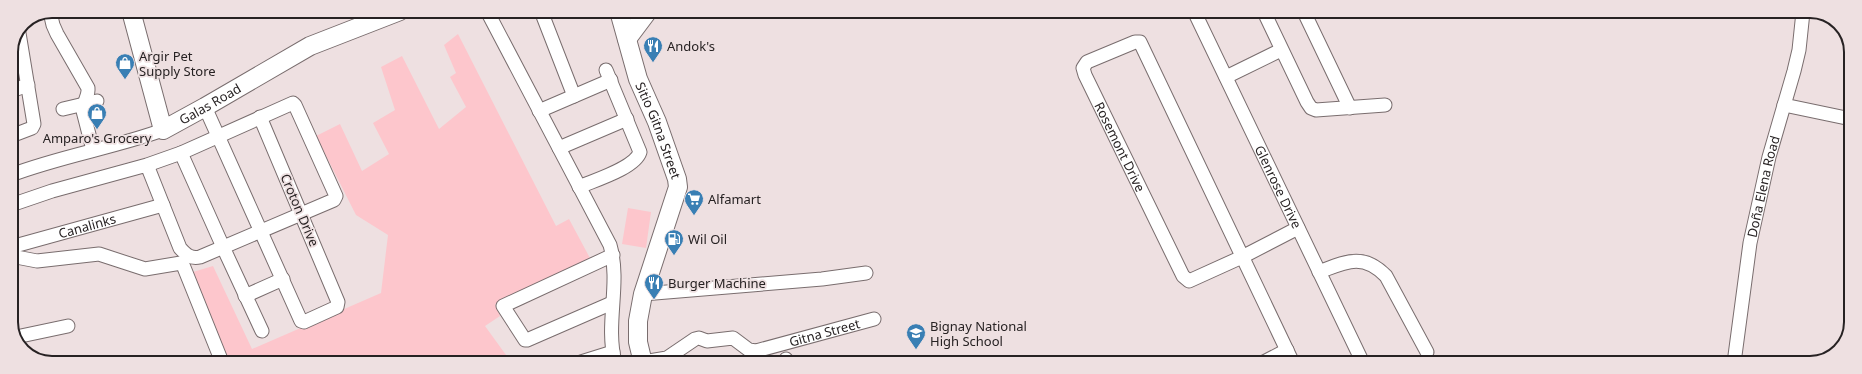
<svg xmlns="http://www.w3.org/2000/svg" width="1862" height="374" font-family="'Noto Sans',sans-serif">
<rect width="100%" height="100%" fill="#eee0e1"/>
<!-- green -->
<path fill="#fdc6cc" d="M458,34L556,226L569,219L591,260L495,304L500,316L485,326L511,362H229L193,272L213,266L252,349L381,293L388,235L356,215L316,136L340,124L362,171L389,154L373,123L395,110L381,67L402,56L439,129L466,107L450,77L456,73L444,45Z
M628,208L651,212L646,248L622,244Z"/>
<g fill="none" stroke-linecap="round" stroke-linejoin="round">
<!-- minor casing -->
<g stroke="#796d6e" stroke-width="15">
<g id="minor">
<path d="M487,11L610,245C621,284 605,323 615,362"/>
<path d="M541,11L574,96"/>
<path id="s1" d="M1194,11L1363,363"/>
<path d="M50,12L53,25L57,34L88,88C89,96 83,102 83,111L93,150"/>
<path d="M1264,12L1307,102L1311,108L1316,110L1385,105"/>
<path d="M1304,12L1350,108"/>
<path d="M1226,77L1281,50"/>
<path d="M11,91L28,85"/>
<path d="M1784,105L1851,119"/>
<path d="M205,107L301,321L304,322L337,307L338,302L260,117"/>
<path d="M63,109L97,101"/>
<path d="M539,111L611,80"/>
<path d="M11,136L32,128L34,124L19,33"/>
<path d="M559,148L627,119"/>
<path d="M181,153L223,247L262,331"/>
<path d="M11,175C61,156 113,148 163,130"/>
<path d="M579,187C595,180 635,168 640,152L606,70"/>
<path d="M11,205L52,191L147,165L181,153L293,103L295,105L336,196L334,200L200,257C191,259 186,255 180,248L147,165"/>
<path id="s2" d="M11,247L163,205"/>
<path d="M11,256L37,261L99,254L145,269L181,263L183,265L222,362"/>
<path d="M1319,272C1345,262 1363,252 1386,276L1427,352"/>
<path d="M643,294L822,279L866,273"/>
<path d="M245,296L283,279"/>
<path d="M612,303L527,340H525L503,306L613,255"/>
<path d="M16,337L68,326"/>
<path d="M786,359L787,363"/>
<path d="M581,362L613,352"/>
<path id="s3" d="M643,362L667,358L695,339L699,338L707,341L733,338L749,350L756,351L874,319"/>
<path d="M1262,363L1287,350"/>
<path id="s4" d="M1293,363L1140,42H1135L1087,62L1083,68L1085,75L1183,276L1189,281L1242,257L1298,228"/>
<path id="s5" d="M1734,363L1750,243L1769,157L1794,71L1799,50L1803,12"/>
</g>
</g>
<!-- secondary casing -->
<g stroke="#796d6e" stroke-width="20">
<g id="secondary">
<path id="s6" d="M131,11L163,130L205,107L310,46L400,11"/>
<path id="s7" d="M619,11L638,79L657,122L677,179L678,187L643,294L638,321V342L643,363"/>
<path d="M627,39L648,11"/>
</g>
</g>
<!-- minor -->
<use href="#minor" stroke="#fff" stroke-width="13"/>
<!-- secondary -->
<use href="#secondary" stroke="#fff" stroke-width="18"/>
</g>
<!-- icons -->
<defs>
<g id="restaurant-pin" transform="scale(1)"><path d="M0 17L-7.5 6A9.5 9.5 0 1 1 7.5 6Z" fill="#397fb4" stroke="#eee0e1"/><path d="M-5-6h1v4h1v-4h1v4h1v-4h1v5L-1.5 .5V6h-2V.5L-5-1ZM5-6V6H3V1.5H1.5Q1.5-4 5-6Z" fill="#fff"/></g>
<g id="shop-pin" transform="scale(1)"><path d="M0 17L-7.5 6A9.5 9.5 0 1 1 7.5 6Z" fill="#397fb4" stroke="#eee0e1"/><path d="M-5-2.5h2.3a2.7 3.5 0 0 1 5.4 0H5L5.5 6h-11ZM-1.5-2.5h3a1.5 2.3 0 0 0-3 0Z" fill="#fff"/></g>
<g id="supermarket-pin" transform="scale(1)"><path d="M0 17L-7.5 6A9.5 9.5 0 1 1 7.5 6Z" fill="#397fb4" stroke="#eee0e1"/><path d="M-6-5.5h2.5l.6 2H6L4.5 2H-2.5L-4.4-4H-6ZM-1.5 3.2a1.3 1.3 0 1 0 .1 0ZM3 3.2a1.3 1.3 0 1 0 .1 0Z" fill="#fff"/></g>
<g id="fuel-pin" transform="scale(1)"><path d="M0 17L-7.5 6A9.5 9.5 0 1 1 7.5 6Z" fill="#397fb4" stroke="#eee0e1"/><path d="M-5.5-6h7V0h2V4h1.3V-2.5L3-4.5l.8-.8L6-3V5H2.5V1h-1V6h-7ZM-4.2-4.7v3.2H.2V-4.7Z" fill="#fff"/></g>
<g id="school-pin" transform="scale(1)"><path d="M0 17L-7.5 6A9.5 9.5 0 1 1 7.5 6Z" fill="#397fb4" stroke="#eee0e1"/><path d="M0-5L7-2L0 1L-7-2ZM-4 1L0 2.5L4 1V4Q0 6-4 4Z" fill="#fff"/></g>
</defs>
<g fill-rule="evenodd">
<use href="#restaurant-pin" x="653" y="46"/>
<use href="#shop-pin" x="125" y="63"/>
<use href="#shop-pin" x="97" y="113"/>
<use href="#supermarket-pin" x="694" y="199"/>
<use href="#fuel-pin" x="674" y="239"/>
<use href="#restaurant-pin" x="654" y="283"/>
<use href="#school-pin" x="916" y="333"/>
</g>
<g text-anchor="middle" stroke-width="3.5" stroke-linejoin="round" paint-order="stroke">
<!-- poi labels -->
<g font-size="13" fill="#272223" stroke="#eee0e1" text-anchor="start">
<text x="667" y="51">Andok's</text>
<text x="139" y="61">Argir Pet<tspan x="139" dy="15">Supply Store</tspan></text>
<text x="97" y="143" text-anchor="middle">Amparo's Grocery</text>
<text x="708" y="204">Alfamart</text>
<text x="688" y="244">Wil Oil</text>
<text x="668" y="288">Burger Machine</text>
<text x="930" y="331">Bignay National<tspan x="930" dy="15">High School</tspan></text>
</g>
<!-- street labels -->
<g font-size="13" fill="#272223" stroke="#eee0e1">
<text dy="5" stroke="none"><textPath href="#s6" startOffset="177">Galas Road</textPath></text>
<text dy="5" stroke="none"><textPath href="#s7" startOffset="126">Sitio Gitna Street</textPath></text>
<text dy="5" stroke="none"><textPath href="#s4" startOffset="507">Rosemont Drive</textPath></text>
<text dy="5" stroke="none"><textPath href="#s5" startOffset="179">Doña Elena Road</textPath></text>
<text dy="5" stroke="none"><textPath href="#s1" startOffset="195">Glenrose Drive</textPath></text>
<text transform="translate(300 210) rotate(67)" y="5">Croton Drive</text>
<text dy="5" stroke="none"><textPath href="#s2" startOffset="79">Canalinks</textPath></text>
<text dy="5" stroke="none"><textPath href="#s3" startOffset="195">Gitna Street</textPath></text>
</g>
</g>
<!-- crop -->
<path d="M0 0H1862V374H0ZM52 18H1810A34 34 0 0 1 1844 52V322A34 34 0 0 1 1810 356H52A34 34 0 0 1 18 322V52A34 34 0 0 1 52 18Z" fill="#eee0e1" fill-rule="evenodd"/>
<path fill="none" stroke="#272223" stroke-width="2" d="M52 18H1810A34 34 0 0 1 1844 52V322A34 34 0 0 1 1810 356H52A34 34 0 0 1 18 322V52A34 34 0 0 1 52 18Z"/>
</svg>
